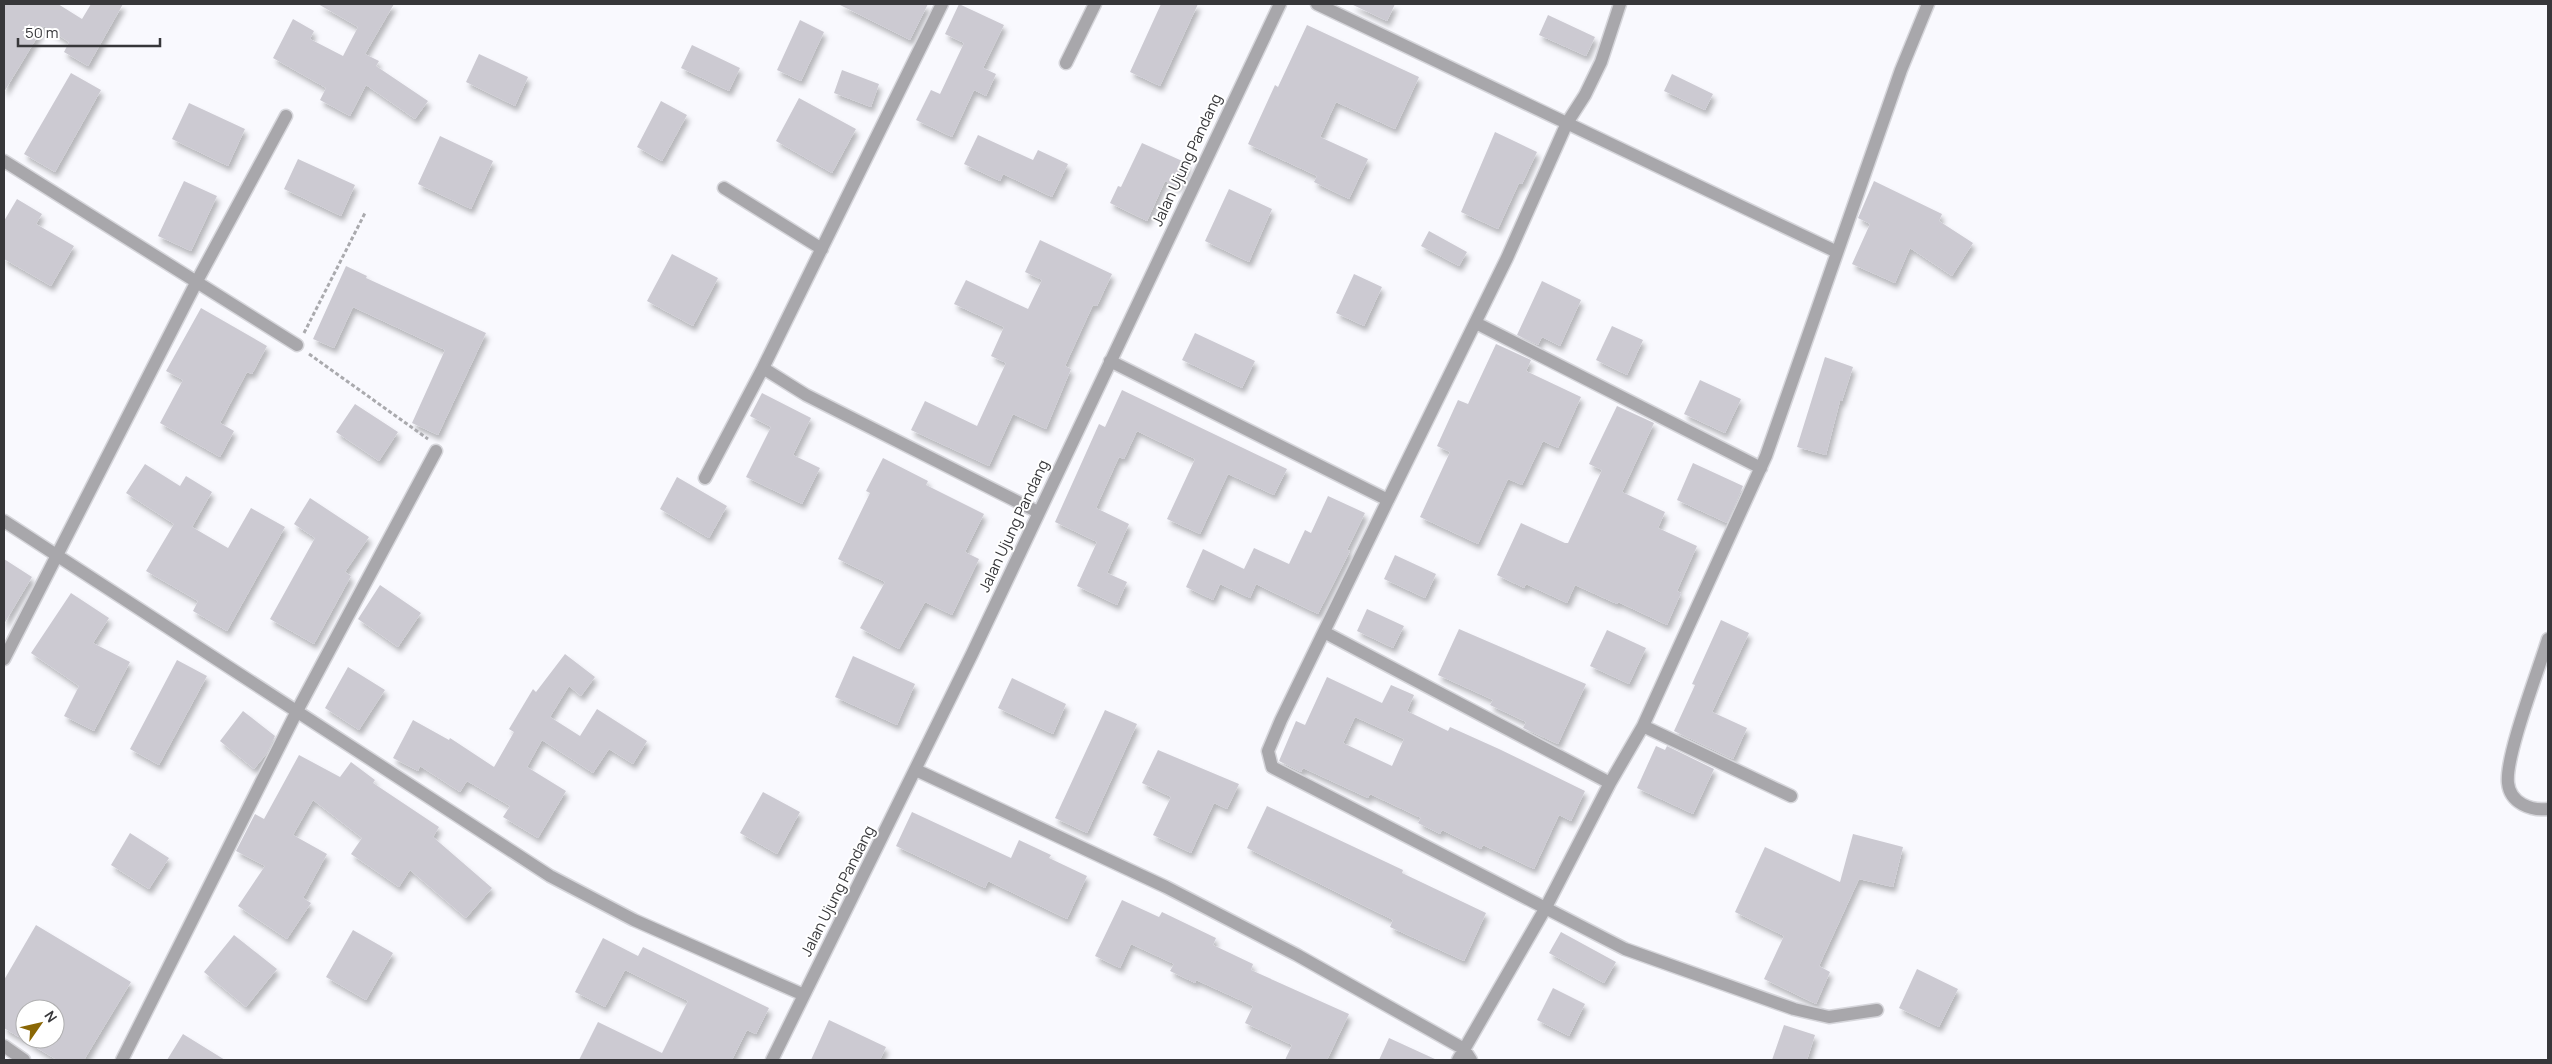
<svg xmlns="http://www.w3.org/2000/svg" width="2552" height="1064" font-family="Manrope,sans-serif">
<defs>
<filter id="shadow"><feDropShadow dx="3" dy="5.5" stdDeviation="2.5" flood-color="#0004"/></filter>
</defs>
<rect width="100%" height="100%" fill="#f9f9fe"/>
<!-- building -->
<path fill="#cccad2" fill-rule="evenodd" filter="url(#shadow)" d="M4,4H58L82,19L91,4H123L88,66L64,52L69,42L44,26L4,92Z
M318,4H394L365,54L379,61L376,66L428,101L415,119L366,85L350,116L320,100L326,88L273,58L293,19L314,31L310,39L343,56L358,27Z
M838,4H928L910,40Z
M959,4L1004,25L983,68L996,74L986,96L974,90L952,137L916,120L931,90L940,94L964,43L945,34Z
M1161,4H1198L1160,86L1130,72Z
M1351,4H1395L1387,21Z
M1548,15L1595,37L1586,56L1539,35Z
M800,20L824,32L801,81L777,70Z
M1307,25L1419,77L1395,129L1336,102L1320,137L1368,159L1349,199L1314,182L1317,176L1248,144L1275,85L1278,87Z
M692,45L740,68L729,91L681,68Z
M479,54L528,77L515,106L466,82Z
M842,70L879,84L871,107L834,93Z
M71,73L101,90L55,172L24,154Z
M1672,74L1713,94L1705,110L1664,91Z
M799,98L856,129L832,173L776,141Z
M661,101L687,115L662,161L637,147Z
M189,103L245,129L228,166L172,139Z
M1495,132L1537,152L1522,184L1519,183L1498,229L1461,212Z
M978,135L1033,160L1038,150L1068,164L1052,197L1003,174L1000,181L964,164Z
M440,136L493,161L471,209L418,184Z
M1142,143L1189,164L1178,187L1165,181L1147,221L1110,203L1118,186L1121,187Z
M298,159L355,185L341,216L284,189Z
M184,181L217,196L191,251L158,236Z
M1874,181L1942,214L1939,221L1973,243L1952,276L1910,248L1895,283L1852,264L1870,224L1858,218Z
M1229,189L1272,209L1249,262L1205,241Z
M17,199L42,214L36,224L74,246L51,286L4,259V221Z
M1429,231L1467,252L1459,266L1421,246Z
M1040,240L1112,274L1097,306L1093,305L1065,366L1071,369L1046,429L1013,414L989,466L911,430L925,401L977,426L1006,363L991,356L1004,327L954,304L966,280L1028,309L1042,280L1025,272Z
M672,254L718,278L693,326L647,301Z
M346,266L367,276L366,278L486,333L438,435L412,423L445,350L353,307L334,348L313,339Z
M1354,274L1382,287L1364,326L1336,313Z
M1542,281L1581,300L1560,346L1542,337L1538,345L1517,335Z
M201,308L267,346L252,374L247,372L220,423L234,431L220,457L160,423L183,380L166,371Z
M1612,326L1643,340L1627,375L1596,360Z
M1195,333L1255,361L1242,388L1182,360Z
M1496,344L1531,360L1526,371L1581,397L1558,448L1543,441L1522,485L1508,479L1478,544L1420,517L1450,452L1437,446L1458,400L1468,404Z
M1825,357L1853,367L1842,401H1840L1826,455L1797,447Z
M1700,380L1741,399L1725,433L1684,414Z
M1122,390L1287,469L1274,495L1228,474L1200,534L1167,519L1195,459L1137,431L1124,459L1119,457L1096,508L1129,524L1107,573L1127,582L1117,605L1077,586L1097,542L1055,522L1099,424L1105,427Z
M762,393L811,418L793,455L820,468L802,504L746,477L771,427L750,416Z
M355,404L398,432L379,461L336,432Z
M1617,406L1654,423L1622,492L1665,512L1658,528L1697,546L1677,591L1681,593L1667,625L1618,602L1617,604L1575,585L1567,603L1526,584L1524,588L1497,575L1521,523L1565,543H1568L1602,470L1589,464Z
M883,458L928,481L926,485L984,514L965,552L979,559L952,615L925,602L899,649L860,628L885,582L838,559L870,493L866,491Z
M1693,463L1743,486L1727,523L1677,500Z
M145,464L180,486L186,476L212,492L192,527L228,548L251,508L285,527L227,631L193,611L198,601L146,571L174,524L126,493Z
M677,477L727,506L709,538L660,509Z
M1328,496L1365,513L1347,550L1350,551L1318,614L1256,584L1250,598L1220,584L1213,600L1186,587L1203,549L1244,569L1254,548L1289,564L1305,530L1311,533Z
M310,498L369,537L345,572L351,576L314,644L270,619L315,538L294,524Z
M1395,555L1436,574L1425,598L1384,579Z
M4,559L32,577L4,624Z
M380,585L421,613L398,647L358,619Z
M71,593L109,618L93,643L130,662L94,731L64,716L79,686L31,653Z
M1367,609L1404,626L1393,648L1357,631Z
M1721,620L1749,633L1712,712L1747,728L1733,759L1674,731L1695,685L1692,684Z
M1459,629L1586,684L1558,744L1523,728L1526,722L1490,705L1493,700L1438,675Z
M1607,630L1646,648L1629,684L1590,666Z
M565,654L595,677L581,696L569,686L550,717L580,736L597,709L647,741L633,764L609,749L593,773L542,740L527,767L566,791L538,838L503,817L510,806L467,781L460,792L420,766L418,771L393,758L413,720L449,740L450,738L494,767L514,732L509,729L533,689L536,692Z
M853,656L915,684L897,725L835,697Z
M177,660L207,676L159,765L130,749Z
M348,667L385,690L359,730L325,708Z
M1327,677L1382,703L1391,685L1414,695L1407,711L1448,731L1450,727L1499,749L1585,791L1571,821L1559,815L1534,869L1483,845L1481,849L1442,830L1440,834L1418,823L1421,818L1370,794L1368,798L1303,768L1301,772L1279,761L1296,721L1305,725ZM1355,717L1404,739L1392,766L1343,743Z
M1012,678L1066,704L1053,734L998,708Z
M1105,710L1137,724L1087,833L1055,818Z
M243,711L275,736L267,753L254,769L220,741Z
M1656,746L1665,750L1667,746L1714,769L1693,814L1637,788Z
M1158,750L1239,784L1227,809L1214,803L1191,853L1153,835L1171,797L1142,783Z
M299,755L340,777L351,762L375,780L373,783L439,827L433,837L492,888L466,918L410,870L399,887L351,854L362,838L313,800L293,835L327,854L303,898L311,903L287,939L238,906L265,866L236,851L255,814L264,819Z
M763,792L800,812L777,854L740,833Z
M1267,806L1403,870L1402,873L1486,913L1464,961L1390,927L1393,920L1247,848Z
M912,812L1011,858L1019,840L1051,855L1049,858L1087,876L1067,919L988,881L985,888L896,846Z
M130,833L169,858L149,889L111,865Z
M1853,834L1903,847L1893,887L1859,879L1819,966L1830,972L1816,1004L1764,979L1784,936L1735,912L1765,847L1840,882Z
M1122,900L1159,917L1162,912L1216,938L1213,945L1253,964L1251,970L1349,1014L1327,1060H1285L1292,1045L1245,1023L1253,1006L1196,980L1195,983L1170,971L1174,964L1131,944L1120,968L1095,956Z
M36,925L131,982L84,1060H57L4,1028V980ZM25,1009H55V1039H25Z
M353,930L393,953L366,1000L326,977Z
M1561,932L1616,962L1604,983L1549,953Z
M234,935L277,969L246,1007L204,972Z
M603,938L638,956L643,947L769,1008L756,1034L747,1030L732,1060H579L598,1022L662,1053L688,1001L625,970L605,1007L575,992Z
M1917,969L1958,989L1939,1027L1899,1008Z
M1553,988L1585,1004L1569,1036L1537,1020Z
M829,1020L886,1047L880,1060H811Z
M1784,1025L1815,1035L1807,1060H1772Z
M183,1034L225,1060H167Z
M1389,1038L1437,1060H1379Z"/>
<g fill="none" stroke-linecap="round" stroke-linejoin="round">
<!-- minor casing -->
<g stroke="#d6d6db" stroke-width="15">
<path id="minor" d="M1317,4L1837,252
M1066,63L1095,4
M4,161L297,345
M724,188L822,249
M1476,323L1761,468
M1110,361L1388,500L1281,720L1268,751L1272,767L1625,949L1794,1009L1829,1017L1877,1010
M763,368L806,395L1038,512
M705,478L763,368L942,4
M1388,500L1507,258L1567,123L1585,95L1601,62L1620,4
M4,521L550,876L634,920L804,995
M1324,632L1610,783
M2548,639C2539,669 2505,756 2508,783C2510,803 2531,811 2548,809
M4,659L197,281L286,116
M1643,726L1791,796
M916,770L1166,887L1297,955L1464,1049L1471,1060
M4,1046L24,1060
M122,1060L297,711L436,451
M772,1060L972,654L1280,4
M1458,1060L1545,909L1610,783L1643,726L1766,456L1901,70L1928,4"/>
</g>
<!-- path -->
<path stroke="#aaaaae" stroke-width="3" stroke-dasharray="4 2.5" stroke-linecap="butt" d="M304,333L365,213
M309,354L428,439"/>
<!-- minor -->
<use href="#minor" stroke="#a8a7ab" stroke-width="12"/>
</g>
<g text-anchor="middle" stroke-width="4" stroke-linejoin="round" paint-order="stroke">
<!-- street labels -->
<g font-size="15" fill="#37373a" stroke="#fff">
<text transform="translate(1187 160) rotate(-65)" y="5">Jalan Ujung Pandang</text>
<text transform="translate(1014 526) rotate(-65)" y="5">Jalan Ujung Pandang</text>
<text transform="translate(838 891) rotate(-63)" y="5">Jalan Ujung Pandang</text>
</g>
</g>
<!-- border -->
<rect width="2552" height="1064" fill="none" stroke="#37373a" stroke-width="10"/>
<!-- north arrow -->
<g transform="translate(40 1024) rotate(56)"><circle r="24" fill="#ffffff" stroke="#afafb0"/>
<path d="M0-4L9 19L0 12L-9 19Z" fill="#8a6705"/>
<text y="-8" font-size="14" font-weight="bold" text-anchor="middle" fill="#37373a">N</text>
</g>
<!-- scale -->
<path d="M18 38v8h142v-8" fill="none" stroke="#37373a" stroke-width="2.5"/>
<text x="25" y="38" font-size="15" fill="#37373a" stroke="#ffffff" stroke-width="4" paint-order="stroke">50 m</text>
</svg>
